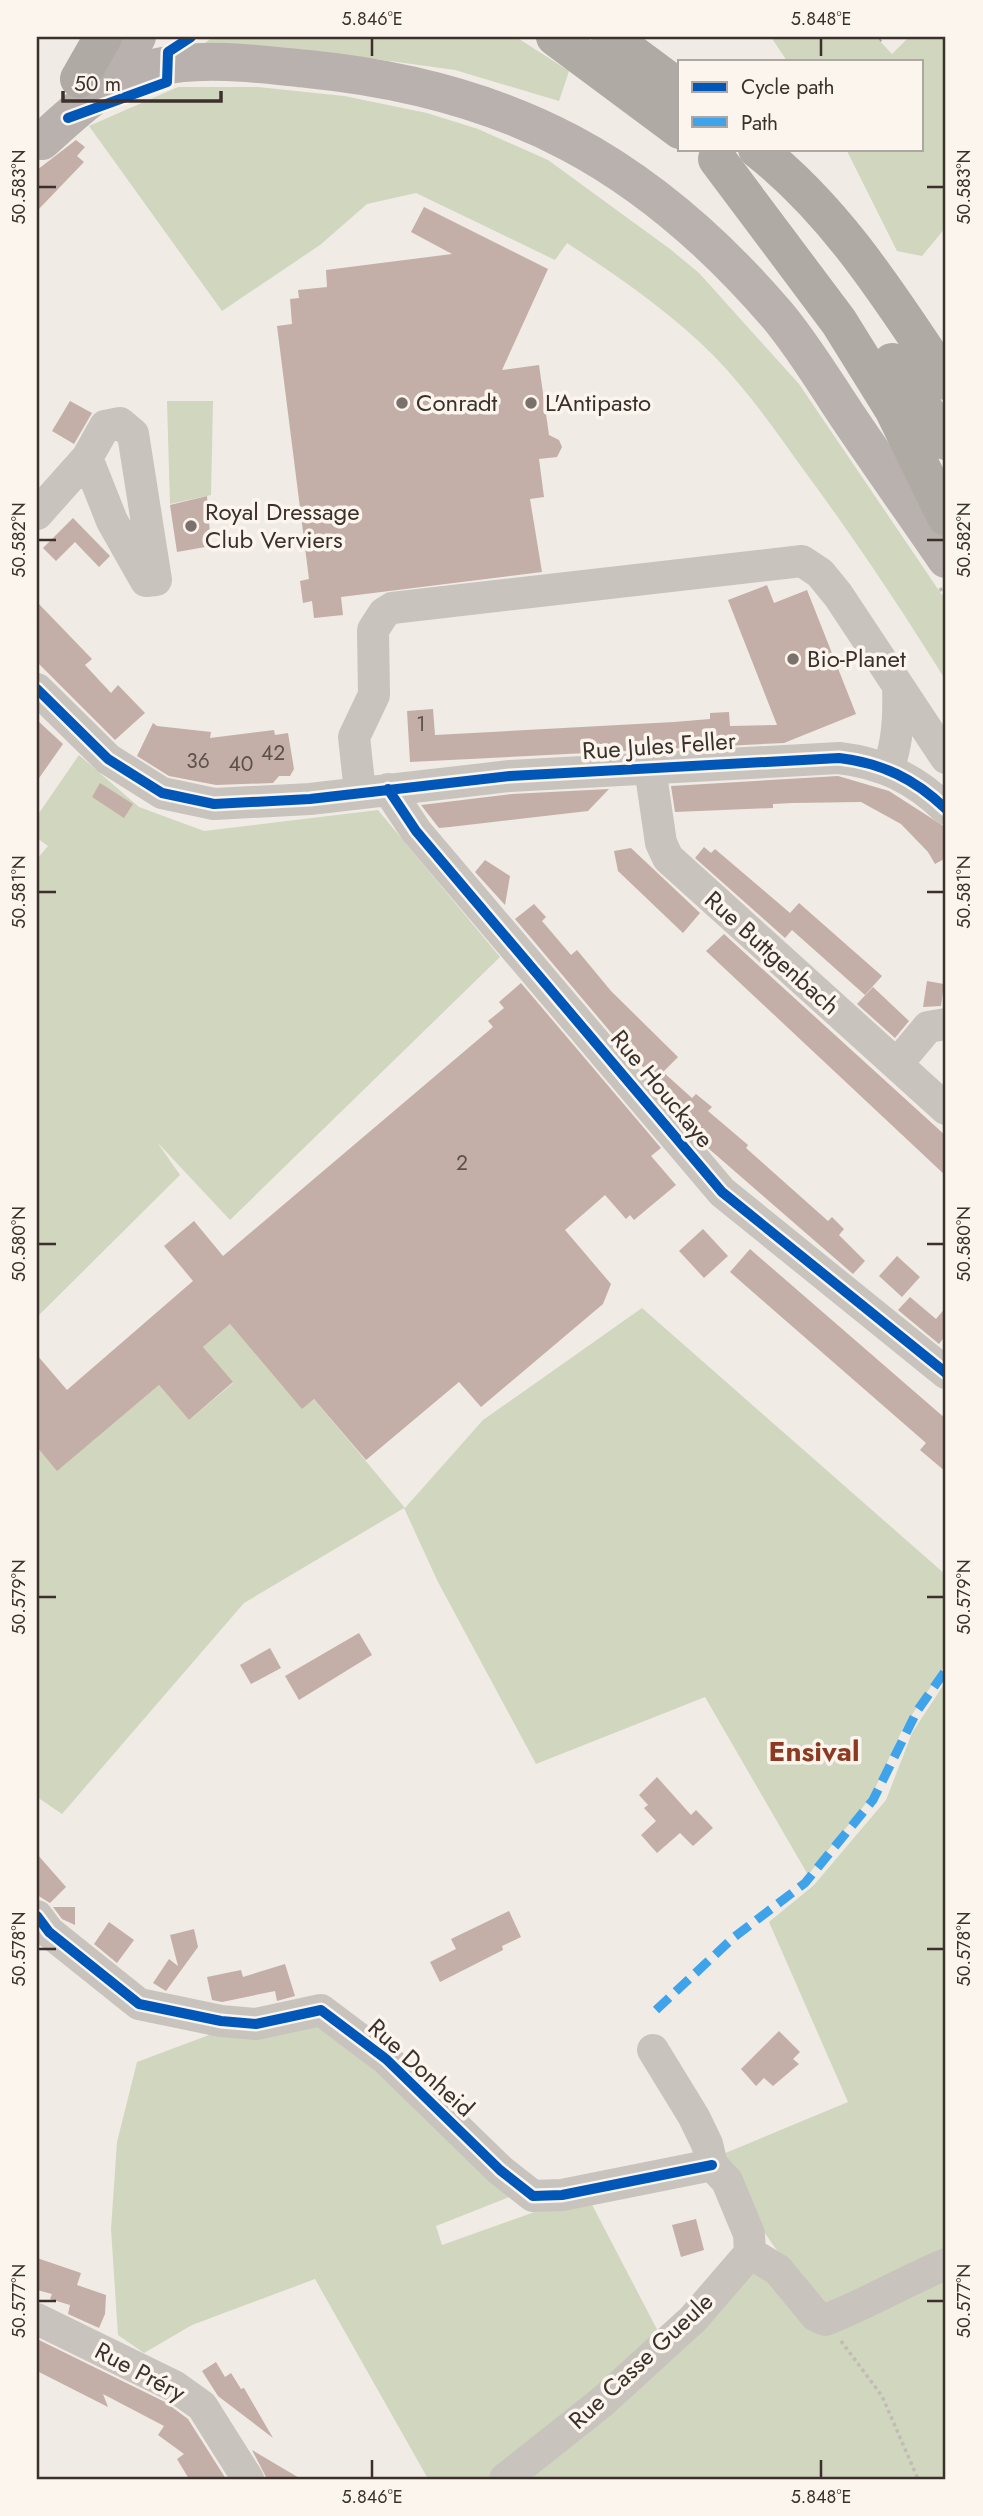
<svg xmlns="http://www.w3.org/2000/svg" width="983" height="2516" font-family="Jost,sans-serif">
<rect width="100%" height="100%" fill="#f0ebe5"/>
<!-- green -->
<path fill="#d1d6bf" d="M213,37H516L569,71L559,101L455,70L325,52L229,45L194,51Z
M771,37H876L892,54L909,37H946V227L922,256L897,251L846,149H922V61H787Z
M178,87H258L344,96L427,113L478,129L548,160L670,249L699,273L799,384L946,601V681C901,608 854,538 803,469C776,431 747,390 714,356C670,312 619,277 567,243L555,260L416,193L367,204L320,245L222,311L89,126Z
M167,401H213L211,495L170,504Z
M79,755L139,807L204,831L378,810L500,957L230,1220L157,1142L180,1175L37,1317V859L48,846L37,838V816Z
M642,1308L946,1575V1664L903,1728L871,1797L808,1875L705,1697L536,1764L438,1582L404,1508L244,1603L62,1814L37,1797V1447L57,1470L159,1385L189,1420L233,1383L203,1347L230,1324L302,1408L314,1399L405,1508L483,1420Z
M946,1681V2479H524L753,2267L817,2308L755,2219L723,2154L848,2102L769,1922L814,1885L886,1800L912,1733Z
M320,2020L357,2041L512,2196L436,2226L442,2245L540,2210L588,2197L662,2339L496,2479H424L427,2477L315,2279L192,2325L144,2353L118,2335L111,2229L117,2142L137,2062L209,2035Z"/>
<!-- building -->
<path fill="#c3afa7" d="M76,140L85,147L77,156L84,162L37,211V170Z
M424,207L548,269L502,370L539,365L549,435L559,440L562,447L557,457L539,459L544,497L530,499L542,572L341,597L343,615L314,618L312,601L303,603L300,581L309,579L277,326L292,324L290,299L299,298L298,290L327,287L326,270L452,254L411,232Z
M70,401L92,413L74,444L52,431Z
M207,496L211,546L177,552L170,505Z
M73,518L110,556L99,567L75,542L56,561L43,548Z
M767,585L774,603L807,590L856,714L784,743L410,762L407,711L433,709L435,735L674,722L710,719V713L729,712L730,726L777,725L728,600Z
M37,602L92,659L85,665L111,693L118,685L145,713L115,740L37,662Z
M37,720L63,744L37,781Z
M153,723L157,726L211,732L210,738L274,730L275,735L288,733L294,769L290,776H279L273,783L216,785L169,776L137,756Z
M838,776L889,791L945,827L946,858L935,864L928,852L901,824L861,802L792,803L773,804V808L675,812L671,786Z
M100,783L133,804L124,818L92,797Z
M609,789L588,811L450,827L439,828L421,805L512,794Z
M704,847L711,853L715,849L790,913L799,903L882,976L865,995L792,930L785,938L695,858Z
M631,848L700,913L683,933L618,871L614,851Z
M485,860L510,876L505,905L475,872Z
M534,904L546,917L542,921L571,955L577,950L611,991L678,1057L663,1072L692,1098L696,1094L712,1107L708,1111L748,1145L746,1148L828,1221L832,1217L844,1229L839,1235L865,1261L853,1274L708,1148L643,1071L645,1069L619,1042L515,919Z
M724,934L946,1136V1176L706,951Z
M927,981L944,984L941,1006L923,1007Z
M521,983L661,1148L651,1156L676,1185L634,1220L630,1215L626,1219L605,1195L565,1230L611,1284L603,1304L481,1407L459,1382L366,1460L314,1399L302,1409L230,1324L203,1347L233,1382L189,1420L159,1385L57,1471L37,1447V1355L67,1390L193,1281L164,1246L194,1221L223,1256L493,1027L488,1021L504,1008L499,1002Z
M873,987L909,1021L895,1038L857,1004Z
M703,1229L728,1256L704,1278L679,1251Z
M750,1249L946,1419V1472L920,1450L926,1443L730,1272Z
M897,1256L920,1277L902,1297L879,1276Z
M910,1297L936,1319L946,1307V1335L939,1344L898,1310Z
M359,1633L372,1655L299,1700L285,1676Z
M270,1648L281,1668L251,1684L240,1665Z
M657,1777L691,1815L696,1810L713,1828L693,1846L680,1833L657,1853L641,1835L656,1821L644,1808L648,1805L639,1795Z
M37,1854L66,1887L50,1903L37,1895Z
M53,1907H75V1925L62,1919Z
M509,1911L521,1937L502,1946L503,1950L440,1982L430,1962L456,1949L451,1939Z
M109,1922L134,1940L117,1963L94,1944Z
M194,1929L198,1947L166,1991L153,1983L169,1959L178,1966L170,1935Z
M285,1964L295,1996L277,2001L275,1991L222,2002L212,2000L207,1977L241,1970L243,1977Z
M779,2031L800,2052L793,2059L799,2064L773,2086L764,2078L756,2086L741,2069Z
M696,2219L704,2250L681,2257L672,2225Z
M37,2258L81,2273L77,2285L106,2295L105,2314L99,2328L68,2314L70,2305L50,2299L52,2294L37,2290Z
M37,2339L165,2402L188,2419L226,2479H189L177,2459L184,2454L158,2435L164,2426L103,2394L108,2407L37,2371Z
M216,2362L225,2377L231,2373L241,2389L244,2388L273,2438L218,2396L202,2371Z
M252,2450L301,2479H267Z"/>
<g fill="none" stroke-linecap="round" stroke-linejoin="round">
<!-- path -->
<path stroke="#c2bbb6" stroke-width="3.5" stroke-dasharray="3.5 3.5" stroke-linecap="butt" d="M940,588L946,598
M841,2341L882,2396L918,2479"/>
<!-- minor -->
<path stroke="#c9c3be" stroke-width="32" d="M37,514L87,458L105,426L120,423L133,434L156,580L146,581L112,521L87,458
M37,689L108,759L162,793L214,804L310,799L510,776L839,758C882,763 915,779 946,809
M650,768L661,843L668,858L946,1109
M888,769C898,742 899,715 898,687
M388,789L416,831L722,1192L946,1373
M360,792L354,737L374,695L373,630L384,613L392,608L802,561L820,573L838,595L946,758
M897,1064L928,1027L946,1024
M37,1916L49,1932L139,2004L221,2021L256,2024L321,2010L386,2059L500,2170L533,2196L562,2195L712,2165
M653,2050L694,2117L707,2144L712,2165L727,2181L749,2234L750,2253
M750,2253L778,2270L816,2316L825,2320C867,2304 905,2281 946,2264
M37,2319L174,2386L202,2406L248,2479
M505,2479L602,2402L693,2319L750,2253"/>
<!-- major -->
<path stroke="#b8b1ad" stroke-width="38" d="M91,87L137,37
M42,141C63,122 84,102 108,87C164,50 245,63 308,69C510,89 647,163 778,316C803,346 824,381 846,414C879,463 913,511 946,559"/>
<!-- highway -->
<path stroke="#afaaa4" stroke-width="38" d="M555,37L680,130
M610,37L680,89
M79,79L103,37
M757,149C837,212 890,297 946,381
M717,159L839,322L893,409L946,517
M892,362L946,441"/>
<!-- rail -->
<path stroke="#b1aca8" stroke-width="5" stroke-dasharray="2 5" stroke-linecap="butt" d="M879,40L883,37"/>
<!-- quiet -->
<path stroke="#3fa3eb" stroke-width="9" stroke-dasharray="18 9" stroke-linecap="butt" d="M656,2010L733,1938L805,1883L873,1800L917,1711L946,1670"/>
<!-- cycleway casing -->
<g stroke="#fbf5ee" stroke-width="15">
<path id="cycleway" d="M68,118L167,82L168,52L191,37
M37,689L108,759L162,793L214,804L310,799L510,776L839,758C882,763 915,779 946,809
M388,789L416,831L722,1192L946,1373
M37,1916L49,1932L139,2004L221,2021L256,2024L321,2010L386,2059L500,2170L533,2196L562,2195L712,2165"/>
</g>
<!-- cycleway -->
<use href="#cycleway" stroke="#0057b8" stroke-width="10"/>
</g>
<!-- ticks -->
<path fill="none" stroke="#3b302b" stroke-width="2.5" d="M372,38V56M821,38V56M38,187H56M927,187H944M38,540H56M927,540H944M38,892H56M927,892H944M38,1244H56M927,1244H944M38,1597H56M927,1597H944M38,1949H56M927,1949H944M38,2301H56M927,2301H944M372,2460V2478M821,2460V2478"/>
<!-- markers -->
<g fill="#7a716c" stroke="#fbf5ee" stroke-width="2.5">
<circle cx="402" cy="403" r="7"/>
<circle cx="531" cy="403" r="7"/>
<circle cx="191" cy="526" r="7"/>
<circle cx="793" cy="659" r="7"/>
</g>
<g text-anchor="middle" stroke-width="7" stroke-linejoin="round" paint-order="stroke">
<!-- number labels -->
<g font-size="21" fill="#5d504a">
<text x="421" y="731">1</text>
<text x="273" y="760">42</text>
<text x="198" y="768">36</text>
<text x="241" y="771">40</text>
<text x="462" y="1170">2</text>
</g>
<!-- poi labels -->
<g font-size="24" fill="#3b302b" stroke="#fbf5ee" text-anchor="start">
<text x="416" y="411">Conradt</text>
<text x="545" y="411">L'Antipasto</text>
<text x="205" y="520">Royal Dressage<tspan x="205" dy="28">Club Verviers</tspan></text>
<text x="807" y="667">Bio-Planet</text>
</g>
<!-- street labels -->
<g font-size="24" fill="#3b302b" stroke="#fbf5ee">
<text transform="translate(659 746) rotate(-4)" y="8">Rue Jules Feller</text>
<text transform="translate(772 953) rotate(42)" y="8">Rue Buttgenbach</text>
<text transform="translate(662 1089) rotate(50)" y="8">Rue Houckaye</text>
<text transform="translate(421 2068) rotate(42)" y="8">Rue Donheid</text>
<text transform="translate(641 2361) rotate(-43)" y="8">Rue Casse Gueule</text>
<text transform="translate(140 2372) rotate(28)" y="8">Rue Préry</text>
</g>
<!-- quarter labels -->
<g font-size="28" font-weight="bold" fill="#8c3b22" stroke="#fbf5ee">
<text x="814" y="1761">Ensival</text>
</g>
</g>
<!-- border -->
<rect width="983" height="2516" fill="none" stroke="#fbf5ee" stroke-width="77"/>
<!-- legend -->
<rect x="678" y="60" width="245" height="91" fill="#fbf5ee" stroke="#aea6a0" stroke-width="2"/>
<rect x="692" y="82" width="35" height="10" fill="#0057b8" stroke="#aea6a0" stroke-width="2"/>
<text x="741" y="94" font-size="21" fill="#3b302b">Cycle path</text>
<rect x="692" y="117" width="35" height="10" fill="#3fa3eb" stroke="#aea6a0" stroke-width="2"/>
<text x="741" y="130" font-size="21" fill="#3b302b">Path</text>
<!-- scale -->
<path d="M63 91v10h158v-10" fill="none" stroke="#3b302b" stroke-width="3.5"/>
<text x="74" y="91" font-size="21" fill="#3b302b" stroke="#fbf5ee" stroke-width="5" paint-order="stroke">50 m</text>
<rect x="38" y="38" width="906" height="2440" fill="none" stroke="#3b302b" stroke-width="2.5"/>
<g font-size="18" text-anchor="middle" fill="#3b302b">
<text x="372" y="25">5.846°E</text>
<text x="821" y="25">5.848°E</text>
<text transform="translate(19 187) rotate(-90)" y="6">50.583°N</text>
<text transform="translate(964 187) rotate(-90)" y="6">50.583°N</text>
<text transform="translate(19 540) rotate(-90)" y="6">50.582°N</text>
<text transform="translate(964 540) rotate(-90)" y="6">50.582°N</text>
<text transform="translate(19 892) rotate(-90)" y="6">50.581°N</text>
<text transform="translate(964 892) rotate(-90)" y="6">50.581°N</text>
<text transform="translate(19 1244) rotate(-90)" y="6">50.580°N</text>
<text transform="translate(964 1244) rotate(-90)" y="6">50.580°N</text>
<text transform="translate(19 1597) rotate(-90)" y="6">50.579°N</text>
<text transform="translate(964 1597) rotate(-90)" y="6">50.579°N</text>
<text transform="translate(19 1949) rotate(-90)" y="6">50.578°N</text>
<text transform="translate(964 1949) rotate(-90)" y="6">50.578°N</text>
<text transform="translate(19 2301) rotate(-90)" y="6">50.577°N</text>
<text transform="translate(964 2301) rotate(-90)" y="6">50.577°N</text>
<text x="372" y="2503">5.846°E</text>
<text x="821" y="2503">5.848°E</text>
</g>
</svg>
